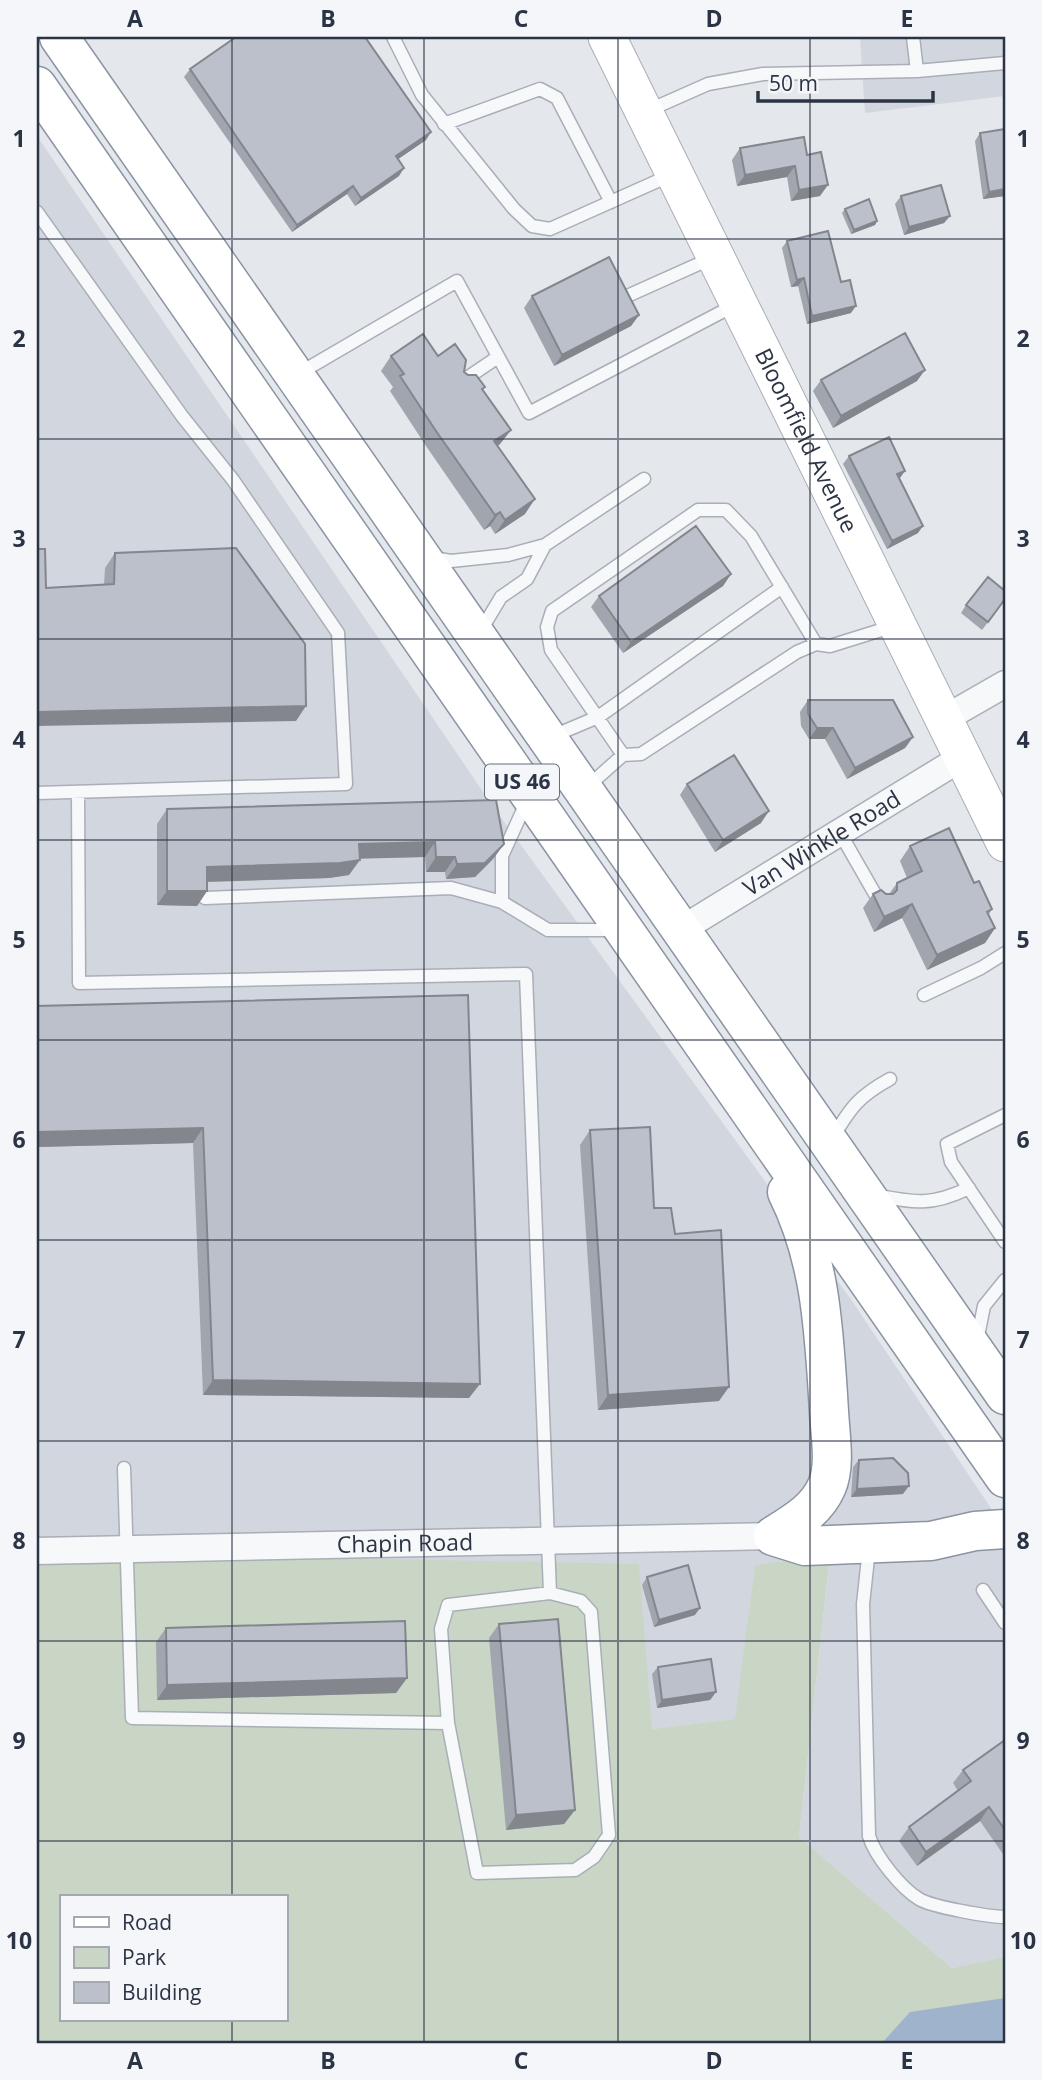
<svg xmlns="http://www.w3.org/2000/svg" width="1042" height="2080" font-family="'Open Sans',sans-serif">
<rect width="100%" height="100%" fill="#e4e7ec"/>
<!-- built -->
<path fill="#d2d6de" d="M860,37H1005V96L865,113Z
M37,136L494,808L850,1298L1005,1529V1957L952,1968L799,1837L830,1556L755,1565L736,1719L652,1729L37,1555Z"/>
<!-- green -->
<path fill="#c9d6c5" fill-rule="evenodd" d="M113,1554L639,1564L652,1729L735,1719L755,1565L830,1555L799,1837L952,1968L1005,1957V2043H37V1555ZM61,1896H285V2019H61Z"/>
<!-- water -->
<path fill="#9fb4cc" d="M1005,1998V2043H882L910,2012Z"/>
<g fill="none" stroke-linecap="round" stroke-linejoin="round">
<!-- lane casing -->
<g stroke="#a9aeb7" stroke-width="15">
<path id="lane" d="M393,37L422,95L514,209L532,226L550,229L671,175
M917,71L1005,63
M647,111L708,84L763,74L917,71L913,37
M444,124L540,89L557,98L611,202
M37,212L182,416L233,480L338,633L346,784L37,793
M625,297L712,258
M298,374L457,281L529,413L735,305
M461,382L498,357
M433,558L451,561L508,555L545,545L644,479
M480,632L501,597L527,579L545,545
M553,736L598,717L782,587
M623,755L551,650L547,627L552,611L698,510H726L751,536L816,644
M586,788L623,755L641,754L797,652L816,644L830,646L894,626
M78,792L79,983L526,974L550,1593L581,1601L591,1612L609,1835L594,1857L575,1870L477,1873L448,1723L132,1718L124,1468
M527,801L502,856V902L548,930H617
M840,833L879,901
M205,898L451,888L502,902
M924,995L981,968L1005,953
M1005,1115L947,1144L951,1162L1005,1242
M833,1137C851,1107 859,1096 890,1079
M875,1195C915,1203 932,1206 969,1188
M977,1341L984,1306L1005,1280
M869,1549L863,1604L869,1836C875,1856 901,1888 919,1899C932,1907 990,1917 1005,1917
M983,1590L1005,1623
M448,1723L441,1629L448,1605L550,1593"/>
</g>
<!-- street casing -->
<g stroke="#a9aeb7" stroke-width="29">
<g id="street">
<path d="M944,719L1005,684"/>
<path id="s1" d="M682,929L963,757"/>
<path id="s2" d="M37,1551L773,1536"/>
</g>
</g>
<!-- secondary casing -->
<g stroke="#a9aeb7" stroke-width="39">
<g id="secondary">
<path id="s3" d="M607,37L1005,843"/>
</g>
</g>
<!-- highway casing -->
<g stroke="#8b94a3" stroke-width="41">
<path id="highway" d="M59,37L1005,1395
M37,86L1005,1478
M773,1536C795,1522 816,1511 827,1486C836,1465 830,1434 829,1411C824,1335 822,1262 787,1192
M773,1536L805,1546L931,1541L975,1531L1005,1529"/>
</g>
<!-- lane -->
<use href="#lane" stroke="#f7f8fa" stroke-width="12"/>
<!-- street -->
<use href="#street" stroke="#f7f8fa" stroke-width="26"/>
<!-- secondary -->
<use href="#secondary" stroke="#fff" stroke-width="37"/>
<!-- highway -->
<use href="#highway" stroke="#fff" stroke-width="38"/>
</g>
<!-- wall -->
<path fill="#a1a5ae" d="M190,69L426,140L398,159L399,176L355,206L347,194L292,232L184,77Z
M980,133L1005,196L983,199L975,141Z
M740,148L807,155L820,196L791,201L787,177L737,186L732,160Z
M901,196L950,216L944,223L904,235L895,204Z
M845,209L877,221L875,225L851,234L842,213Z
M787,241L841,282L851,313L807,324L798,286L791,287L782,248Z
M532,296L639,315L631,326L554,366L524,308Z
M391,356H438L464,372L483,390L511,430L498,446L525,514L495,534L490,526L484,530L426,446L390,391L393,387L381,371Z
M821,380L917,381L833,428L813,391Z
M849,456L899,479L918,533L887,549L843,464Z
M115,553L296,721L46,588L104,585L105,568Z
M731,574L723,586L623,653L591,607L599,596Z
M1005,600L982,630L961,613L966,605Z
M808,700L913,737L905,748L847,779L825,739H809L801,726L800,712Z
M687,784L761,823L715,852L680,795Z
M167,809L504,844L493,859L475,877L446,879L445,872H426L425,857L360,858L349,875L329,878L207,882V891L197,906L157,905V824Z
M910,846L974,883L992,909L989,914L995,928L985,943L927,970L902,918L874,932L863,908L873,894H889L897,883L907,878L900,861Z
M468,995L469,1398L203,1395L193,1143L37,1147Z
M590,1130L675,1234L719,1401L598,1410L580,1145Z
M859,1460L903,1494L851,1497L853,1467Z
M647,1577L695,1615L654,1627L642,1585Z
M499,1624L575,1810L564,1824L506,1830L489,1638Z
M166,1628L407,1678L396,1693L157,1700L156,1642Z
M658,1667L716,1692L710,1700L657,1708L652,1674Z
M1005,1740V1857L980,1821L917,1866L899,1841L909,1827L958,1791L953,1783L963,1770Z"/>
<!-- shaded-wall -->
<path fill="#83868d" d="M431,132L426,140L391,164L396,156Z
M795,166L787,177L737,186L745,175Z
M404,168L399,176L355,206L361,198Z
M828,185L820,196L791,201L799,190Z
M353,186L347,194L292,232L297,225Z
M1005,189V196L983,199L989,192Z
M950,216L944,223L904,235L909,227Z
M877,221L875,225L851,234L854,230Z
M804,278L798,286L791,287L797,280Z
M856,306L851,313L807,324L812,316Z
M639,315L631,326L554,366L562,355Z
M925,370L917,381L833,428L841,416Z
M511,430L500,444L484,455L494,441Z
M905,471L900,478L892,482L897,474Z
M535,499L525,514L495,534L505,520Z
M500,512L490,526L484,530L495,515Z
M923,526L918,533L887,549L892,541Z
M731,574L723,586L623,653L631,642Z
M306,706L296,721L37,726V712Z
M817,728H833L825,739H809Z
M913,737L905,748L847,779L855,768Z
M769,811L761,823L715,852L723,840Z
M435,842L425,857L349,859L359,844Z
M504,844L493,859L475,877L446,879L457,864Z
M436,857H455L445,872H426Z
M360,860L349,875L329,878L197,882L207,867Z
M167,891H207L197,906L157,905Z
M912,904L902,918L874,932L884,917Z
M995,928L985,943L927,970L937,955Z
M203,1128L193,1143L37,1147V1132Z
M213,1380L480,1384L469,1398L203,1395Z
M729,1387L719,1401L598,1410L608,1395Z
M909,1486L903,1494L851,1497L857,1489Z
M700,1608L695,1615L654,1627L659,1620Z
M407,1678L396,1693L157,1700L167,1685Z
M716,1692L710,1700L657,1708L662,1700Z
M989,1807L980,1821L917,1866L926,1852Z
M575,1810L564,1824L506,1830L516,1815Z"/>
<!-- building -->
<path fill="#bbc0ca" stroke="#83868d" stroke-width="2" d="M236,37H365L431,132L396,156L404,168L361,198L353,186L297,225L190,69Z
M1005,129V189L989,192L980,133Z
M804,137L807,155L821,152L828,185L799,190L795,166L745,175L740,148Z
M941,185L950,216L909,227L901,196Z
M869,199L877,221L854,230L845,209Z
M828,231L841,282L850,280L856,306L812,316L804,278L797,280L787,241Z
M609,257L639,315L562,355L532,296Z
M905,333L925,370L841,416L821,380Z
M423,334L438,356L455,344L466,360L464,372L468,375H476L485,387L482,389L511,430L494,441L535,499L505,520L500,512L495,515L436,431L400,376L404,374L391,356Z
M889,437L905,471L897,474L923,526L892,541L849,456Z
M696,526L731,574L631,642L599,596Z
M236,548L305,644L306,706L37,712V549H45L46,588L114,584L115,553Z
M988,577L1005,591V599L988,622L966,605Z
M808,700H893L913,737L855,768L833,728H817L808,714Z
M734,755L769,811L723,840L687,784Z
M496,800L504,844L485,863L457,864L455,857H436L435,842L359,844L360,860L340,863L207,867V891H167V809Z
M949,828L974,883L979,881L992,909L987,912L995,928L937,955L912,904L884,917L873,894L881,890L886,894H893L897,890V883L922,871L910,846Z
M468,995L480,1384L213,1380L203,1128L37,1132V1006Z
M650,1127L654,1208H671L675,1234L721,1230L729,1387L608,1395L590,1130Z
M893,1458L908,1473L909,1486L857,1489L859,1460Z
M688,1565L700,1608L659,1620L647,1577Z
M558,1619L575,1810L516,1815L499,1624Z
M405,1621L407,1678L167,1685L166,1628Z
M711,1659L716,1692L662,1700L658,1667Z
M1005,1740V1830L989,1807L926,1852L909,1827L971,1781L963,1770Z"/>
<!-- grid -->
<path fill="none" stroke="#2b3445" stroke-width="2" stroke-opacity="0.55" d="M232,37V1896M424,37V2043M618,37V2043M810,37V2043M37,239H1005M37,439H1005M37,639H1005M37,840H1005M37,1040H1005M37,1240H1005M37,1441H1005M37,1641H1005M37,1841H1005M232,2019V2043"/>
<g text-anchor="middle" stroke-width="6" stroke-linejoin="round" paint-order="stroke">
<!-- shield labels -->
<rect fill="#f4f6f9" stroke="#676e7b" stroke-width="2" x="485" y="764.5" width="74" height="35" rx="5"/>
<g font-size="21" font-weight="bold" fill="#2b3445">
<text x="522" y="789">US 46</text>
</g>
<!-- street labels -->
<g font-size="23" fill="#2b3445" stroke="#f4f6f9">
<text dy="8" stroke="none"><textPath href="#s3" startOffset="450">Bloomfield Avenue</textPath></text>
<text dy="8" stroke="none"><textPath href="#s1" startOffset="164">Van Winkle Road</textPath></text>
<text dy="8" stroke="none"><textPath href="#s2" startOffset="368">Chapin Road</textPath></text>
</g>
</g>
<!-- border -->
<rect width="1042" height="2080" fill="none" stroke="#f4f6f9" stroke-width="77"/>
<!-- legend -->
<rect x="60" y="1895" width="228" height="126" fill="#f4f6f9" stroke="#a4a8b1" stroke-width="2"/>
<rect x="74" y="1917" width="35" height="10" fill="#ffffff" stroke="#a4a8b1" stroke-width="2"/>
<text x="122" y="1930" font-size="21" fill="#2b3445">Road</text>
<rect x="74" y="1947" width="35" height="21" fill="#c9d6c5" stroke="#a4a8b1" stroke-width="2"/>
<text x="122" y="1965" font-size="21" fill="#2b3445">Park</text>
<rect x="74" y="1982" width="35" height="21" fill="#bbc0ca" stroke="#a4a8b1" stroke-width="2"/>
<text x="122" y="2000" font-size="21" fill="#2b3445">Building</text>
<!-- scale -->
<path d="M758 91v10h175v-10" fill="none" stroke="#2b3445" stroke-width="3.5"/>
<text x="769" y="91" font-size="21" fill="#2b3445" stroke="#f4f6f9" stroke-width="5" paint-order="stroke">50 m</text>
<rect x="38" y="38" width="966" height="2004" fill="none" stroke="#2b3445" stroke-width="2.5"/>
<g font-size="23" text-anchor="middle" font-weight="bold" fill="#2b3445">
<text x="135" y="27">A</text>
<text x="328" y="27">B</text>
<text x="521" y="27">C</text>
<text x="714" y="27">D</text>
<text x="907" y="27">E</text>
<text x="19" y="147">1</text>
<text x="1023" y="147">1</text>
<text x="19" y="347">2</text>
<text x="1023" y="347">2</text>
<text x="19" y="547">3</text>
<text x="1023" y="547">3</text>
<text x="19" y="748">4</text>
<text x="1023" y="748">4</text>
<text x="19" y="948">5</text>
<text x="1023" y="948">5</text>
<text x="19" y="1148">6</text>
<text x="1023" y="1148">6</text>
<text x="19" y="1348">7</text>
<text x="1023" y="1348">7</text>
<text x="19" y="1549">8</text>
<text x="1023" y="1549">8</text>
<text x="19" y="1749">9</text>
<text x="1023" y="1749">9</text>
<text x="19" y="1949">10</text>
<text x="1023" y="1949">10</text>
<text x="135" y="2069">A</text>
<text x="328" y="2069">B</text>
<text x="521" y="2069">C</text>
<text x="714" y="2069">D</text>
<text x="907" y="2069">E</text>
</g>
</svg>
